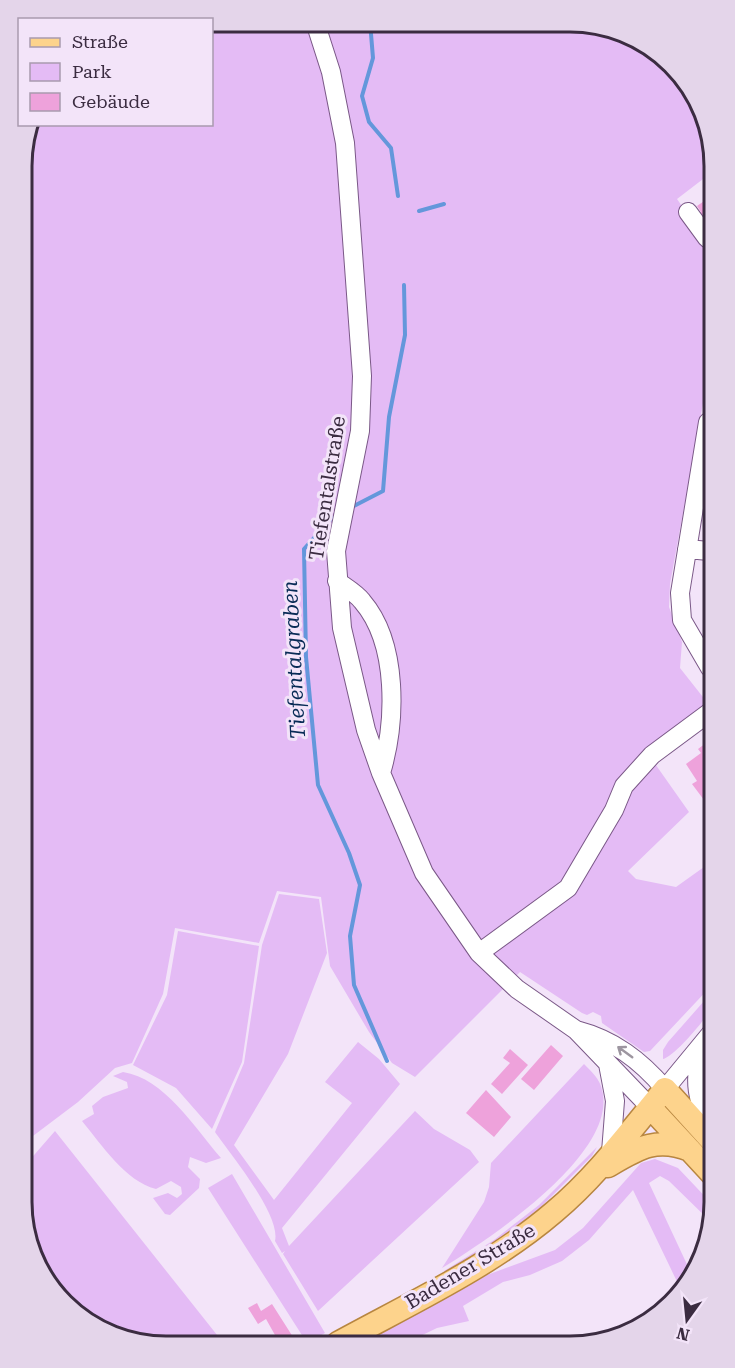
<svg xmlns="http://www.w3.org/2000/svg" width="735" height="1368" font-family="'Roboto Serif',serif">
<rect width="100%" height="100%" fill="#f3e4f9"/>
<!-- green -->
<path fill="#e4bbf5" d="M212,21L597,24L664,57L706,119L707,176L677,199L707,242L708,376L670,584L669,607L682,642L680,668L710,706L646,751L689,812L628,871L636,879L676,887L711,862L712,985L650,1051L644,1052L602,1023L601,1016L593,1012L587,1015L582,1013L520,972L415,1077L392,1063L369,1032L330,966L321,897L277,891L259,943L175,928L163,994L132,1063L115,1068L78,1102L21,1145L22,147L29,125L212,124Z
M279,894L319,899L327,953L288,1054L234,1145L274,1200L352,1103L325,1082L358,1042L379,1059L400,1084L282,1228L289,1246L415,1111L434,1129L470,1150L479,1162L318,1311L283,1254L285,1251L282,1253L275,1241C281,1215 231,1155 215,1132L244,1063L262,945Z
M178,931L259,946L242,1062L212,1129L176,1088L133,1065L167,995Z
M712,992C712,996 713,1003 712,1007C707,1018 674,1057 663,1059V1050L668,1042Z
M584,1064C591,1071 600,1079 602,1090C619,1153 488,1240 442,1268L484,1202L489,1187L491,1163Z
M123,1072C164,1078 195,1128 221,1158L206,1163L190,1157L188,1167L200,1179L199,1188L170,1215L165,1214L153,1198L168,1193L177,1198L182,1194L181,1187L171,1181L156,1189C125,1181 102,1145 82,1121L94,1114L92,1106L103,1097L128,1088L127,1082L113,1076Z
M55,1131L225,1345L147,1346L71,1311L29,1249L21,1202V1170Z
M597,1147L592,1156L540,1208L496,1243L447,1274L444,1271L494,1240L539,1205Z
M655,1159L678,1168L714,1206L710,1221L669,1181L660,1176L649,1183L691,1273L682,1292L633,1190L589,1240L562,1261L530,1275L503,1282L463,1306L469,1321L437,1328L408,1342L362,1343L487,1275L555,1250L583,1228L641,1163Z
M232,1174L325,1333L307,1343L208,1188Z"/>
<g fill="none" stroke-linecap="round" stroke-linejoin="round">
<!-- stream -->
<path stroke="#6497db" stroke-width="4" d="M370,22L373,58L362,96L369,122L391,148L398,196
M419,211L444,204
M350,508L383,491L389,417L405,335L404,285
M338,515L331,519L304,549L306,657L318,785L349,853L360,885L350,936L354,985L387,1061"/>
</g>
<!-- building -->
<path fill="#eea2db" d="M707,199V226L698,213L701,212L697,206Z
M710,740L711,796L704,800L692,784L697,781L686,764L701,753L698,749Z
M551,1045L563,1056L534,1090L521,1079Z
M510,1049L528,1065L502,1094L491,1084L510,1063L503,1058Z
M486,1090L511,1117L494,1137L466,1113Z
M257,1303L261,1311L272,1304L293,1337L280,1344L266,1319L258,1324L248,1308Z"/>
<g fill="none" stroke-linecap="round" stroke-linejoin="round">
<!-- minor casing -->
<g stroke="#7a5887" stroke-width="20">
<path id="minor" d="M315,22L331,72L345,143L362,376L360,431L336,551L342,628L366,730L381,773L424,873L479,953L517,989L576,1030L650,1107
M688,212L707,238
M708,422L680,593L682,620L710,668
M687,549L709,551
M337,581C345,587 356,593 362,601C399,644 396,723 381,773
M479,953L568,888L614,810L624,786L652,755L710,712
M576,1030C614,1040 640,1060 665,1089L712,1032
M702,1049C691,1087 700,1103 713,1138
M608,1064L615,1101L611,1152"/>
</g>
<!-- major casing -->
<g stroke="#b88640" stroke-width="25">
<path id="major" d="M650,1107L713,1175
M608,1166C637,1149 656,1136 690,1150
M338,1343C411,1303 491,1266 554,1212C596,1177 630,1131 665,1089L713,1142"/>
</g>
<!-- minor -->
<use href="#minor" stroke="#fff" stroke-width="18"/>
<!-- major -->
<use href="#major" stroke="#fdd38c" stroke-width="22"/>
</g>
<!-- one-way arrows -->
<defs><path id="oneway-shaft" d="M-6 0H5M1.5-3L5.5 0L1.5 3" fill="none" stroke-width="1.6" stroke-linecap="round" stroke-linejoin="round" transform="scale(1.5)"/></defs>
<use stroke="#9d96a0" href="#oneway-shaft" transform="translate(625 1052) rotate(-144)"/>
<g text-anchor="middle" stroke-width="6" stroke-linejoin="round" paint-order="stroke">
<!-- street labels -->
<g font-size="20" fill="#3b2c41" stroke="#f3e4f9">
<text transform="translate(327 488) rotate(-81)" y="7">Tiefentalstraße</text>
<text transform="translate(470 1266) rotate(-31)" y="7">Badener Straße</text>
</g>
<!-- water labels -->
<g font-size="21" font-style="italic" fill="#082b56" stroke="#f3e4f9">
<text transform="translate(294 660) rotate(-93)" y="7">Tiefentalgraben</text>
</g>
</g>
<!-- crop -->
<path d="M0 0H735V1368H0ZM166 32H570A134 134 0 0 1 704 166V1202A134 134 0 0 1 570 1336H166A134 134 0 0 1 32 1202V166A134 134 0 0 1 166 32Z" fill="#e4d5ea" fill-rule="evenodd"/>
<path fill="none" stroke="#3b2c41" stroke-width="3" d="M166 32H570A134 134 0 0 1 704 166V1202A134 134 0 0 1 570 1336H166A134 134 0 0 1 32 1202V166A134 134 0 0 1 166 32Z"/>
<!-- legend -->
<rect x="18" y="18" width="195" height="108" fill="#f3e4f9" stroke="#a99aaf" stroke-width="1.5"/>
<rect x="30" y="38" width="30" height="9" fill="#fdd38c" stroke="#a99aaf" stroke-width="1.5"/>
<text x="72" y="48" font-size="18" fill="#3b2c41">Straße</text>
<rect x="30" y="63" width="30" height="18" fill="#e4bbf5" stroke="#a99aaf" stroke-width="1.5"/>
<text x="72" y="78" font-size="18" fill="#3b2c41">Park</text>
<rect x="30" y="93" width="30" height="18" fill="#eea2db" stroke="#a99aaf" stroke-width="1.5"/>
<text x="72" y="108" font-size="18" fill="#3b2c41">Gebäude</text>
<!-- north arrow -->
<g transform="translate(687 1320) rotate(195)" stroke="#f3e4f9" stroke-width="4.5" paint-order="stroke">
<path d="M0-4.5L10 22L0 15L-10 22Z" fill="#3b2c41"/>
<text y="-9" font-size="16" font-weight="bold" text-anchor="middle" fill="#3b2c41">N</text>
</g>
</svg>
